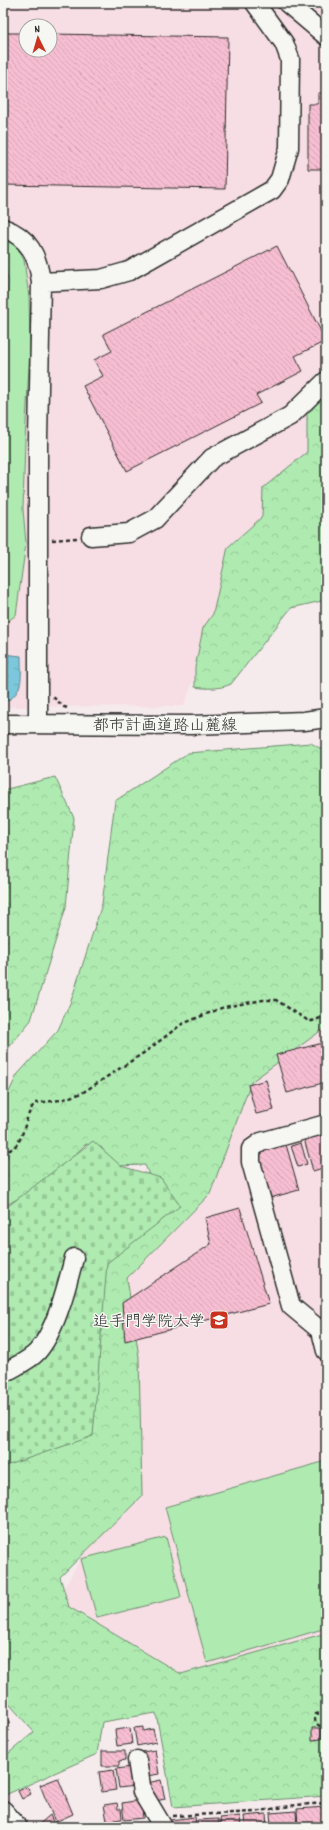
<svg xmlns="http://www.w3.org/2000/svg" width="329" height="1830" font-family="Dekko,'Klee One',sans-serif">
<defs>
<pattern id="forest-crowns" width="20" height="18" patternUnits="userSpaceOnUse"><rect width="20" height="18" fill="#afebb1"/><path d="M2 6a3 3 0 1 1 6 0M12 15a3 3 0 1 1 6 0" fill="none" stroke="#97ca98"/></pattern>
<pattern id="cemetery-stones" width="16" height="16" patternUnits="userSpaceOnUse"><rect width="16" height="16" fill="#afebb1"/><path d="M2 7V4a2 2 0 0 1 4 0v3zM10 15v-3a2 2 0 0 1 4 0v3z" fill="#97ca98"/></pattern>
<pattern id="water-ripples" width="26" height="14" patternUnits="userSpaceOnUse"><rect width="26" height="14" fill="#7bc7db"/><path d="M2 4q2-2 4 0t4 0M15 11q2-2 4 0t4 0" fill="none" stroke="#6aabbc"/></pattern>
<pattern id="building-back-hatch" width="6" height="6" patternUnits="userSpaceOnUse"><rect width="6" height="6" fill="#f7bed2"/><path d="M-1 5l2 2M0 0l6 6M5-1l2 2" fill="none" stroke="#d4a3b4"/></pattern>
</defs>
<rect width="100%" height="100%" fill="#f6ebec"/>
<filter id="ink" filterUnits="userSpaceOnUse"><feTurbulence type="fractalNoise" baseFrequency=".025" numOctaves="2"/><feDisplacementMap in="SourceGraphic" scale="8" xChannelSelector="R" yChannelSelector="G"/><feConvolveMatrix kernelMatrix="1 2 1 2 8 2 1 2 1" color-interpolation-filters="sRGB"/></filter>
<g filter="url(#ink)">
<!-- built -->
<path fill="#f6dee4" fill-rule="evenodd" d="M3,3H326V441L226,590L184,706L3,707ZM26,26H50V50H26Z
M326,1029V1650L209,1690L57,1600L130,1472L116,1272L244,1067Z"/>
<!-- green -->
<path fill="#afebb1" stroke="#6d8b6e" d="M3,236L17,247L24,260L29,297L30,348L25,441L23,509L26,543L16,615L8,621L3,620V326L7,307L8,281L3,255Z
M326,1461V1628L207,1663L165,1507Z
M166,1537L181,1597L97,1618L81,1559Z"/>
<!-- forest -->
<path fill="url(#forest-crowns)" stroke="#6d8b6e" d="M326,394V600L291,608L231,684C220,689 207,689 195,687V668L203,628L213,614L228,547L262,517L263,488L307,452V411Z
M311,743L326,752V1027L251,1082L210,1194L127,1278L139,1357L142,1496L60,1577L69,1607L181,1674L326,1633V1796L173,1807L156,1713L102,1722L97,1754L3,1796V1758L34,1732L3,1697V1445L92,1259L159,1199L145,1165L116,1166L101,1147L86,1144C61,1168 34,1191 3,1207V1162L8,1155L3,1128V1105L17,1075L58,1030L71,1001L102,904L115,801L188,753Z
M55,777L74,818L66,907L31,1020L3,1055V790Z"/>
<!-- cemetery -->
<path fill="url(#cemetery-stones)" stroke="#6d8b6e" d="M93,1141L121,1166L161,1178L180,1206L107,1263L93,1436L3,1467V1210Z"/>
<!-- water -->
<path fill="url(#water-ripples)" stroke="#5b8995" d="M3,654L21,656C21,677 25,693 3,703Z"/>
<!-- building -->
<path fill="url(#building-back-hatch)" stroke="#2b2b2b" d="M3,33H26V50H50V34L228,37L225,189L3,185Z
M318,93H326V169H308V104H318Z
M277,246L326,341L295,356L303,371L256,395L261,403L127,471L83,386L103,376L94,360L112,351L103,334Z
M326,1042V1082L287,1093L276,1055Z
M266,1080L274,1110L256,1114L248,1085Z
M326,1128V1167L313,1171L303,1135Z
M285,1141L299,1190L270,1198L257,1149Z
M301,1143L307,1164L298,1167L291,1146Z
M240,1208L269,1304L125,1341L122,1303L211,1244L205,1218Z
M5,1716L10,1723L3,1728V1717Z
M143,1727V1731L153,1729L156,1742L137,1746L134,1728Z
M130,1728L132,1744L117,1746L115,1730Z
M312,1728H321V1739L312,1740Z
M155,1750L159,1774L147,1776L142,1752Z
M102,1751H125V1760L119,1761V1766H102Z
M132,1767L135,1786L119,1788L116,1769Z
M113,1770L116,1790L102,1792L99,1772Z
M58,1778L73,1814L55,1822L40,1785Z
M161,1780L165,1799L151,1802L147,1783Z
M27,1787L31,1794L22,1799L18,1791Z
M141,1800L143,1818L124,1820L122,1803Z
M117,1803L118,1809H121L122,1819L107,1821L104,1805Z
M326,1807V1827H298L297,1809Z
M296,1811L297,1827H271L270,1813Z
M266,1814L267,1826L245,1827L244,1816Z
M50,1815L55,1827H36Z
M240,1816L241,1827H221L220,1818Z
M195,1817L196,1827H170V1820Z
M218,1819L219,1827H197V1820Z
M80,1822L91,1824V1827H79Z
M152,1824L153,1827H141Z"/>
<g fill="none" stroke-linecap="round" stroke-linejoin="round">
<!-- minor casing -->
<g stroke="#2b2b2b" stroke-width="21">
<path id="minor" d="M287,3L326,36
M3,228C29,237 38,256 41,282L38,440V723
M41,282L101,279L129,271L272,190L280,179L289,148L290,59L284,43L255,3
M91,536L129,533L155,519L212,458L290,416L326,381
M3,724L192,725L304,721L326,718
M326,1124L261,1142L251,1149V1162L291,1306L321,1331L326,1330
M321,1331L326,1351
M3,1374C13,1367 29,1361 37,1352C56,1331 67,1285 74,1258
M137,1760L142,1792L163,1827
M3,1810L18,1827"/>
</g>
<!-- path -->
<path stroke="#2b2b2b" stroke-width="2.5" stroke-dasharray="4 3" stroke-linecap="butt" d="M52,540L77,538
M53,697L64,707L68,708
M3,1155C8,1150 16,1148 19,1141C26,1128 26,1114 35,1103L61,1100L82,1093L145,1052L182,1024L224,1007L263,1000H276L307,1020L312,1021L326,1016
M326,1712L316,1714C313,1722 317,1727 326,1727
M324,1723L326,1749
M173,1816L254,1812L296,1805L326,1803"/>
<!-- minor -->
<use href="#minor" stroke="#f6f6f2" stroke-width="18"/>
</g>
</g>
<!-- icons -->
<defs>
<g id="university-square" transform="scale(1)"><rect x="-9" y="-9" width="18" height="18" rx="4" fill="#c8321e" stroke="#f6f6f2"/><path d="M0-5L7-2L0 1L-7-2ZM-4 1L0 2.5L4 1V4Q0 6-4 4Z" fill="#fff"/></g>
</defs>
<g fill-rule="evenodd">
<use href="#university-square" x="219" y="1320"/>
</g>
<g text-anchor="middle" stroke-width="3" stroke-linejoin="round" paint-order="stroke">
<!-- street labels -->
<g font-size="16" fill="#2b2b2b" stroke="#f6f6f2">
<text x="165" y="730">都市計画道路山麓線</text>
</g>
<!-- poi labels -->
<g font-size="16" fill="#2b2b2b" stroke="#f6f6f2" text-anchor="end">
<text x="205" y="1326">追手門学院大学</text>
</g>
</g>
<!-- margin -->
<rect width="329" height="1830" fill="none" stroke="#f6f6f2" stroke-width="16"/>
<rect x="8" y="8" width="313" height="1814" fill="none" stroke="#2b2b2b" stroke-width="1.5" filter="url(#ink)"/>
<!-- north arrow -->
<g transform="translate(38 38) rotate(355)"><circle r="19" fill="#f6f6f2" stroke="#a5a5a2"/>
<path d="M0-3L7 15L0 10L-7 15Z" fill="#c8321e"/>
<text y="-6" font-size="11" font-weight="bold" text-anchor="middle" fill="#2b2b2b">N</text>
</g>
</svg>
